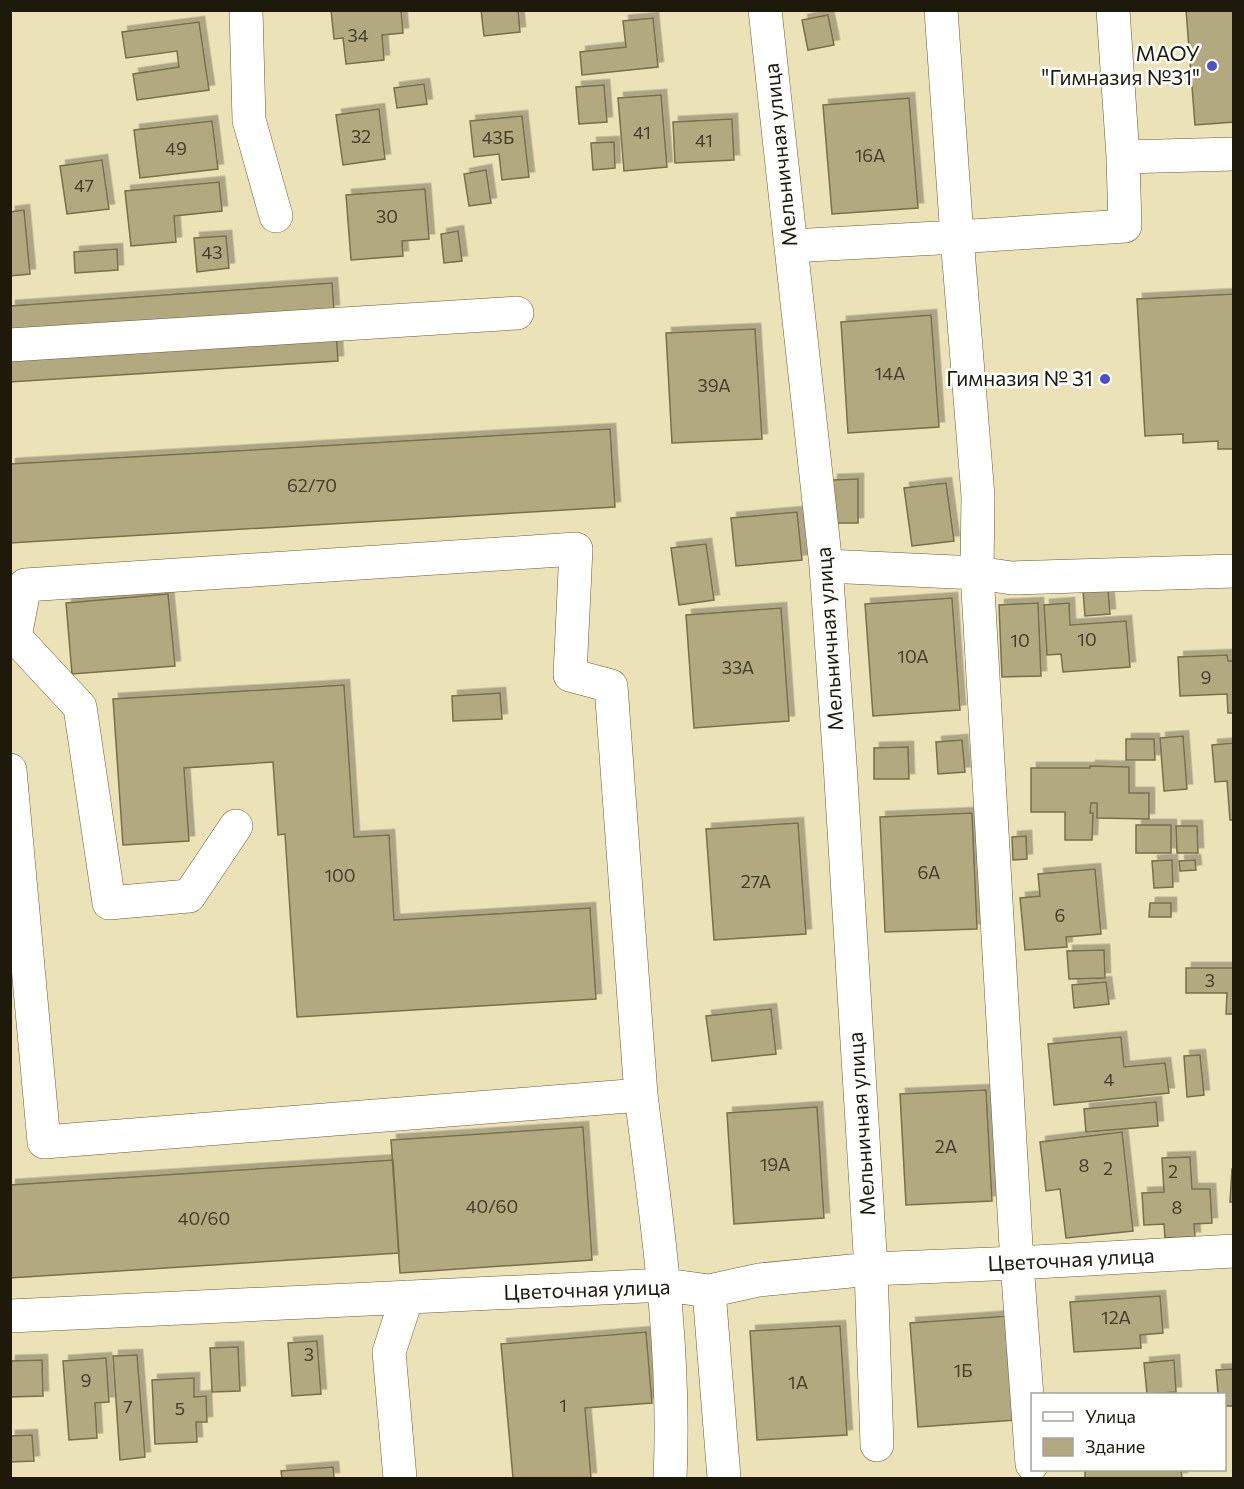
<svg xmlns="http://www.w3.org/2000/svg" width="1244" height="1489" font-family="Commissioner,sans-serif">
<defs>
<filter id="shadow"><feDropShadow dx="5.5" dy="-5.5" stdDeviation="0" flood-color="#0004"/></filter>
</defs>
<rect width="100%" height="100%" fill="#ece2b7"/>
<!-- building -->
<path fill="#b3a980" stroke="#786f48" stroke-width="1.5" filter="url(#shadow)" d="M331,10H401L403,33L382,35L384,60L346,64L343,38L334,39Z
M481,10H518L520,32L484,36Z
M1186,10H1234V122L1195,125Z
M828,15L834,45L808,50L802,20Z
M653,18L658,67L582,75L580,52L626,47L623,21Z
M199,22L209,90L137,100L133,74L179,67L177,51L126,58L122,32Z
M424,84L427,104L397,108L394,88Z
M604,85L607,122L579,124L576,87Z
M661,95L667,167L624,171L618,98Z
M909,98L918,208L832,214L823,105Z
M379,109L385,159L343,165L336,115Z
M522,116L529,177L502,180L499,154L474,157L470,121Z
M732,119L734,160L675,163L673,122Z
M212,121L218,169L140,178L134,130Z
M614,142L615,168L593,170L591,143Z
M102,160L109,209L67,214L60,166Z
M486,170L491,203L469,206L464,174Z
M219,182L222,211L174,216L176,242L131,246L125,191Z
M425,189L429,239L402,241L403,256L351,260L346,195Z
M24,210L30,274L10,276V212Z
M458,231L462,261L444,263L441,234Z
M226,236L229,268L197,272L194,238Z
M117,249L118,270L75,273L74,252Z
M332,283L334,310L10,333V306Z
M1234,294V449H1218V441L1183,443V434L1145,436L1137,299Z
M931,315L939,427L848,433L841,322Z
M755,329L762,439L672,443L666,333Z
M336,331L338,361L10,382V352Z
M610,429L615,507L10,543V464Z
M858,479V523H832V480Z
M946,483L954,541L912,546L904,488Z
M797,512L802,560L736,566L731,518Z
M706,544L714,600L679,605L671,548Z
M1108,590L1110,614L1085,616L1083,591Z
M168,594L175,666L72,674L66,603Z
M952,598L960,710L873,716L865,604Z
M1038,603L1041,676L1002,677L999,605Z
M1069,603L1070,625L1126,621L1130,667L1063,672L1061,654L1047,655L1044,605Z
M781,608L789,721L694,728L686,615Z
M1227,655L1228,661H1234V713H1228L1227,694L1180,696L1178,657Z
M344,685L354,837L389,835L394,920L590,908L596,999L297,1017L285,834L278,835L273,762L184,768L189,841L123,845L113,699Z
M500,693L502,719L453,721L452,696Z
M1183,736L1187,789L1164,791L1160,738Z
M1126,739H1154L1155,760H1126Z
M962,740L965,772L938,774L936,742Z
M1234,743V820H1230L1227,781L1215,782L1212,745Z
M908,747L909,779H874V748Z
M1090,766L1129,767V793H1149V819L1097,818V803H1091L1090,813H1093L1092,840H1065V812H1031V768H1090Z
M972,813L977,929L885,932L880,817Z
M798,823L806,934L714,940L706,829Z
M1136,825H1171V853H1136Z
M1176,826H1197L1198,853H1177Z
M1026,836L1027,859L1013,860L1012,837Z
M1172,860L1173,887L1154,888L1152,861Z
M1195,860L1196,870L1180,871L1179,861Z
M1095,869L1101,934L1066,937L1067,947L1025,950L1020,898L1040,896L1038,874Z
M1150,903H1171V917H1149Z
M1104,950L1105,978L1069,979L1067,951Z
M1186,968H1234V1014H1226L1227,993H1186Z
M1106,982L1109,1004L1074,1008L1072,985Z
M771,1009L776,1054L712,1061L706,1016Z
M1121,1037L1124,1067L1165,1063L1169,1093L1054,1105L1048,1044Z
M1200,1055L1204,1095L1187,1097L1184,1056Z
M986,1090L992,1201L906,1205L900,1094Z
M1156,1102L1158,1126L1086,1132L1084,1109Z
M817,1107L824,1218L734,1224L727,1113Z
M583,1127L592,1260L400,1273L391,1140Z
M1122,1132L1133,1231L1066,1238L1060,1189L1046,1191L1040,1142Z
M1190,1157L1192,1189H1210L1212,1223L1194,1224L1195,1237L1165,1238L1164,1224L1144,1225L1142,1193L1164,1192L1162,1158Z
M393,1160L399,1253L10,1278V1185Z
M1232,1169H1234V1202H1230Z
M1160,1296L1163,1333L1140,1335L1141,1348L1074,1352L1070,1302Z
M1008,1316L1016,1420L918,1427L910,1323Z
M840,1326L847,1435L757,1440L750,1331Z
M646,1332L652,1403L585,1408L591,1478H513L501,1344Z
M317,1341L321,1394L292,1396L288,1343Z
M238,1347L240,1391L212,1392L210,1348Z
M137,1355L145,1457L120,1460L113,1356Z
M106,1358L109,1402L95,1403L97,1438L69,1440L63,1361Z
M42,1360L43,1396L10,1397V1361Z
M1174,1360L1176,1392L1147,1394L1144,1363Z
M1234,1369V1406H1224V1394H1218L1216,1370Z
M194,1378V1397L206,1396L207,1422H196L197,1442L155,1444L152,1380Z
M32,1435L34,1461L10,1462V1436Z
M333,1467L334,1478H282L281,1471Z
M1085,1470H1181L1182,1478H1085Z"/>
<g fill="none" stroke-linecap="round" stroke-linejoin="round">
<!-- minor casing -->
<g stroke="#655c36" stroke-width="34">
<path id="minor" d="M246,10L249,120L276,216
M765,10L826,566L840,764L871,1269L877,1445
M941,10L957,237L978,496L977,573L1017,1263L1032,1464
M1113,10L1123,157L1234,154
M791,246L957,237L1125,226L1123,157
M10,345L517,313
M826,566L977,573L1012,578L1234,571
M15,637L25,585L576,549L570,675L611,686L641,1095
M15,637L80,707L109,903L189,896L236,826
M10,770L44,1142L641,1095C657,1222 676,1350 670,1478
M709,1291L724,1478
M10,1316L665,1285L709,1291L759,1280L871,1269L1017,1263L1234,1251
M400,1478L389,1352L407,1297"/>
</g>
<!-- minor -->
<use href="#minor" stroke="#fff" stroke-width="33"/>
</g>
<!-- markers -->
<g fill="#4d51c7" stroke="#fff" stroke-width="2">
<circle cx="1212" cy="66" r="6"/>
<circle cx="1105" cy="379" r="6"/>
</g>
<g text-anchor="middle" stroke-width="5" stroke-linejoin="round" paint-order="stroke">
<!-- number labels -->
<g font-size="18" fill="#433e28">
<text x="358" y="42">34</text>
<text x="642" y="139">41</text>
<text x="361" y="143">32</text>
<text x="498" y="144">43Б</text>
<text x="704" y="147">41</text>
<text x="176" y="155">49</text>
<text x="870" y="162">16А</text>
<text x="84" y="192">47</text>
<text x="387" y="223">30</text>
<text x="212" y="259">43</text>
<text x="890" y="380">14А</text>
<text x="714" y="392">39А</text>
<text x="312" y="492">62/70</text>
<text x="1087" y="646">10</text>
<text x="1020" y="647">10</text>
<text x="913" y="663">10А</text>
<text x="738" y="674">33А</text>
<text x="1206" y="684">9</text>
<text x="929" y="879">6А</text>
<text x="340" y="882">100</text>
<text x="756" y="888">27А</text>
<text x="1060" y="922">6</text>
<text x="1210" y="987">3</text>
<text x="1109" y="1086">4</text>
<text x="946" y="1153">2А</text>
<text x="775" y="1171">19А</text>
<text x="1084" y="1172">8</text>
<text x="1108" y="1175">2</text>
<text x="1173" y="1178">2</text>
<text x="492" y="1213">40/60</text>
<text x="1177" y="1214">8</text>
<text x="204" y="1225">40/60</text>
<text x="1116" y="1324">12А</text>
<text x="309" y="1361">3</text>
<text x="963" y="1377">1Б</text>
<text x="86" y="1387">9</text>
<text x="798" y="1389">1А</text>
<text x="563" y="1412">1</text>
<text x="128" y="1413">7</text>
<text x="180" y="1415">5</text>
</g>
<!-- poi labels -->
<g font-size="21" fill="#1e1a0b" stroke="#fff" text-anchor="end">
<text x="1200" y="61">МАОУ<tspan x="1200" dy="24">"Гимназия №31"</tspan></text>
<text x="1093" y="386">Гимназия № 31</text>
</g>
<!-- street labels -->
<g font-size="21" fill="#1e1a0b" stroke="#fff">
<text transform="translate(781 155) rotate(-96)" y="7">Мельничная улица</text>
<text transform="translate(830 639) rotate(-94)" y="7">Мельничная улица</text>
<text transform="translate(862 1124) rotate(-94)" y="7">Мельничная улица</text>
<text transform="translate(1071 1260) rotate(-3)" y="7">Цветочная улица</text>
<text transform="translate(587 1290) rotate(-2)" y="7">Цветочная улица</text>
</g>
</g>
<!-- border -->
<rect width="1244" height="1489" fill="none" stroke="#1e1a0b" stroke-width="24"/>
<!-- legend -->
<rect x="1031" y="1393" width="195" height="78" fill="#ffffff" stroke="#a5a39d" stroke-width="1.5"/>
<rect x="1043" y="1412" width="30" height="9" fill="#ffffff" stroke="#a5a39d" stroke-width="1.5"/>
<text x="1085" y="1423" font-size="18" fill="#1e1a0b">Улица</text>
<rect x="1043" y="1438" width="30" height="18" fill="#b3a980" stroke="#a5a39d" stroke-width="1.5"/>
<text x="1085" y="1453" font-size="18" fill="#1e1a0b">Здание</text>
</svg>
